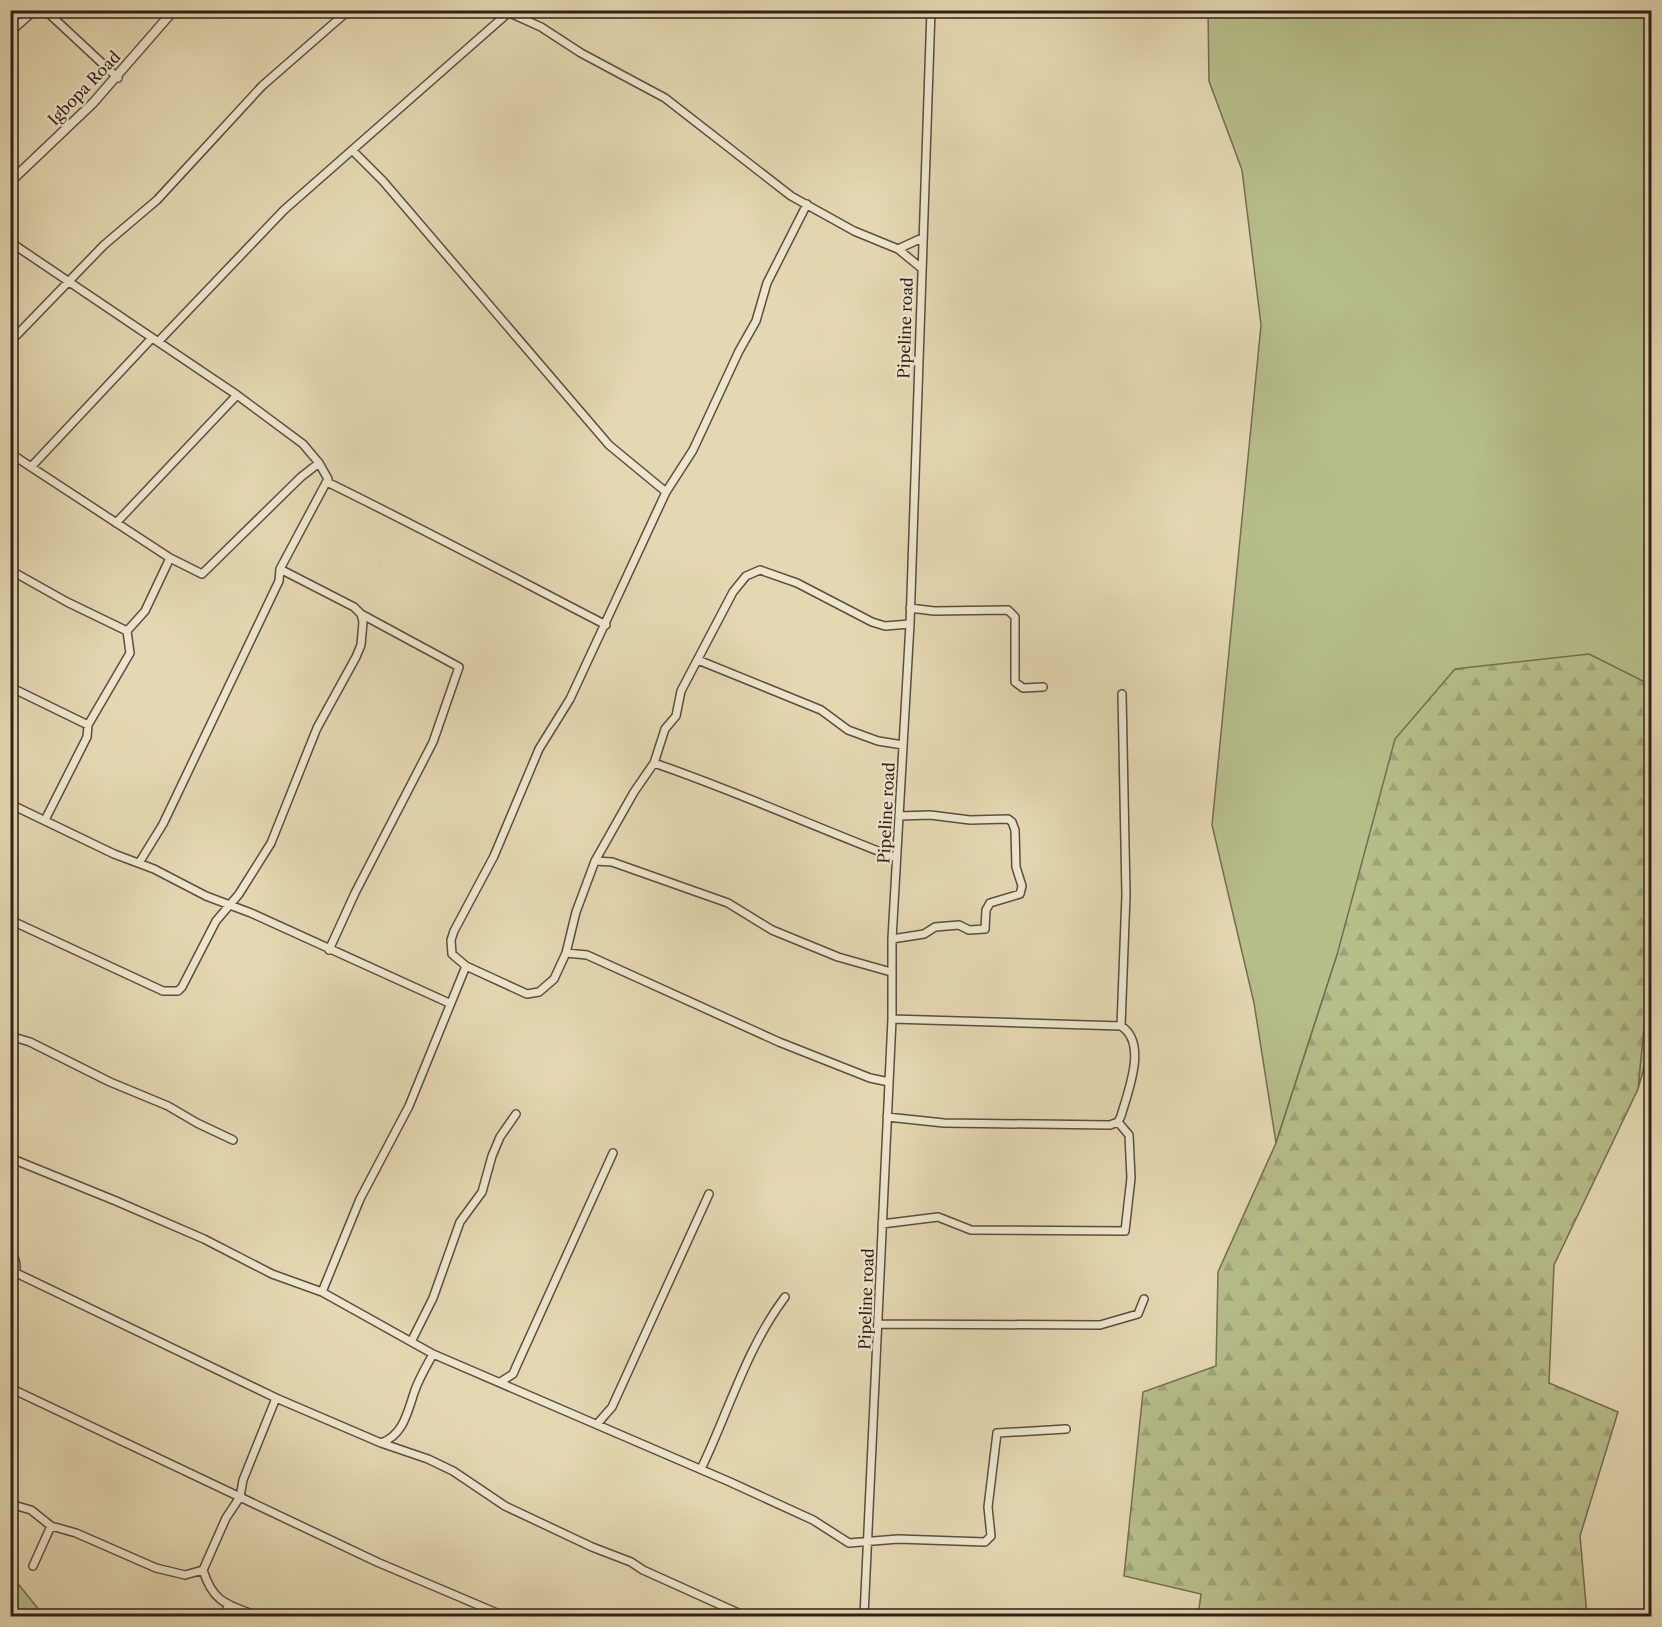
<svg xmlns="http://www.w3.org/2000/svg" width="1662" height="1627" font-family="'Libre Caslon Text',serif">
<defs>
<pattern id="forest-firs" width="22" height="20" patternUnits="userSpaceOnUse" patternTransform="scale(1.5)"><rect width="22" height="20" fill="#b6be8a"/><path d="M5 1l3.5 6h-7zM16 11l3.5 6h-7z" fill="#9da376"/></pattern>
</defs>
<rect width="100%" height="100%" fill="#e4d8b2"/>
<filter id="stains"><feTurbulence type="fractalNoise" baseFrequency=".00333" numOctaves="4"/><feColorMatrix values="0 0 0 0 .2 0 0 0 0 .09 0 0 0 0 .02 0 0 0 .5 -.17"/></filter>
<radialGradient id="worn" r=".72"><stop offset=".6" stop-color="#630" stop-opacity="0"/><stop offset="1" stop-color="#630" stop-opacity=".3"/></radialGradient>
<!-- grass -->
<path fill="#b6be8a" stroke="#736e52" stroke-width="1.5" d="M1208,11H1651V697L1649,684L1337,955L1276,1143L1254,1003L1212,825L1261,325L1242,170L1209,81Z
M1651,944V1043L1638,1089Z"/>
<!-- forest -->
<path fill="url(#forest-firs)" stroke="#736e52" stroke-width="1.5" d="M1589,654L1649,684L1652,697V944L1638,1089L1554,1265L1549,1383L1618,1412L1580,1536L1587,1616H1198L1201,1594L1124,1576L1143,1392L1216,1366L1218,1272L1276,1143L1337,955L1395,739L1455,669Z
M11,1575L44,1616H11Z"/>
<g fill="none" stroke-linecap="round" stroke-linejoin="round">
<!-- minor casing -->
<g stroke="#5d4d3f" stroke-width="10">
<path id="minor" d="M45,10L118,78
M503,10L541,27L581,53L665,98L791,196L854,231L898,249L920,267
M10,32L35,10
M352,150L383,181L609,445L666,492
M807,204L767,283L756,321L739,351L693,450L666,492L570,699L539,749L494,856L454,931L451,940L452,954L466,966L527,994L539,992L554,979L566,953L576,912L595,861L634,792L654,763L665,729L676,716L681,691L733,592L746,576L760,570L797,583L872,622L885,626L910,624
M10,242L237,395L303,444L319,463L328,479L280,569L279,581L163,824L139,863
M898,249L922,238
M10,342L104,245L157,200L262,86L349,10
M158,342L284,210L508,13
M10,453L31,467L152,338
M31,467L170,558L145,611L127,631
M327,482C421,528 513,577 606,625
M116,523L237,395
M170,558L202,574L301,477L319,463
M10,570L67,602L127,631L130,653L88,725L87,737L45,820
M910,608L934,611L1008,610L1015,617V682L1023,688L1043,687
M698,660L821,710L848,730L878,741L903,745
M10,687L88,725
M654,763C736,791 815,827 896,858
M10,804L114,854L154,869L206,896L251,913L449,1003
M595,861L612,862L728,903L772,930L838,957L891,972
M10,920L163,991H178L182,987L216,921L239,894L271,843L317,728L356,657L361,645L363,622L361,614L354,607L280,569
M892,939L924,934L935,927L959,925L969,930L985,929L986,910L990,903L1020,894L1022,886L1016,867L1015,830L1012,822L1008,819L970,820L930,815L899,816
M329,950L355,893L433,742L459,667L361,614
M566,953L587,955L779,1042L870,1078L889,1082
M1121,1026L1126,895L1122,694
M10,1036L30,1042L110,1082L168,1106L197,1123L233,1140
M887,1117L944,1123L1110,1125L1118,1122L1121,1116C1128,1091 1148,1043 1121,1026L892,1019
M10,1153L15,1160L116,1201L204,1239L272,1274L322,1292L433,1354L730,1482L813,1520L849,1543L898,1539L985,1542L991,1536L988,1507L997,1433L1066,1429
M882,1224L938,1217L971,1230L1125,1231L1131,1178L1129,1135L1118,1122
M10,1249C19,1265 17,1271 10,1286
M10,1270L276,1398L381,1443L428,1459L453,1471L505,1506L592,1547L631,1562L643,1570L745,1616
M322,1292L360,1199L409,1106L466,966
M879,1324L1100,1325L1138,1314L1144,1299
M412,1340L433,1298L460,1222L482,1192L492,1156L500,1137L516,1114
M502,1381L513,1374L516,1367L613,1153
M10,1388L377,1562L504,1616
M598,1423L612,1407L709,1194
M381,1443C403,1435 407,1414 414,1393C418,1380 426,1367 433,1354
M701,1469C729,1411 746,1349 785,1297
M10,1504L31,1510L51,1526L76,1533L156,1568L185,1575L203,1570L226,1518L240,1497L243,1480L276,1398
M33,1566L51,1526
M203,1570C213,1603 228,1605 258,1616
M225,1616L228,1605
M864,1616L892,1019V939L910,624L931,10"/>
</g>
<!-- tertiary casing -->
<g stroke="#5d4d3f" stroke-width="11">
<path id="tertiary" d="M10,182L93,103L174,10"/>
</g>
<!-- minor -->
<use href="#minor" stroke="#ede6cd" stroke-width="7"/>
<!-- tertiary -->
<use href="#tertiary" stroke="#ede6cd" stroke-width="8"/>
</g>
<g text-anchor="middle" stroke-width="4.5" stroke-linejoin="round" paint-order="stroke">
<!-- street labels -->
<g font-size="16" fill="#301f19" stroke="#ede6cd">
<text transform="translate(84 88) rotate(-46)" y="6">Igbopa Road</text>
<text transform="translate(905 328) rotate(-88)" y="6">Pipeline road</text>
<text transform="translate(886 813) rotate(-87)" y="6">Pipeline road</text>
<text transform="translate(866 1299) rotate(-88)" y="6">Pipeline road</text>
</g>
</g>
<!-- margin -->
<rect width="1662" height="1627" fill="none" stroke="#e4d8b2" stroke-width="36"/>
<rect x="12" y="12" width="1638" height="1603" fill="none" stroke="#301f19" stroke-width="3"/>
<rect x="18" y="18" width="1626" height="1591" fill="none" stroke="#301f19" stroke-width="1.5"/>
<rect width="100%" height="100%" filter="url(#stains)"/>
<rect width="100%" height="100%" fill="url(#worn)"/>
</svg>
